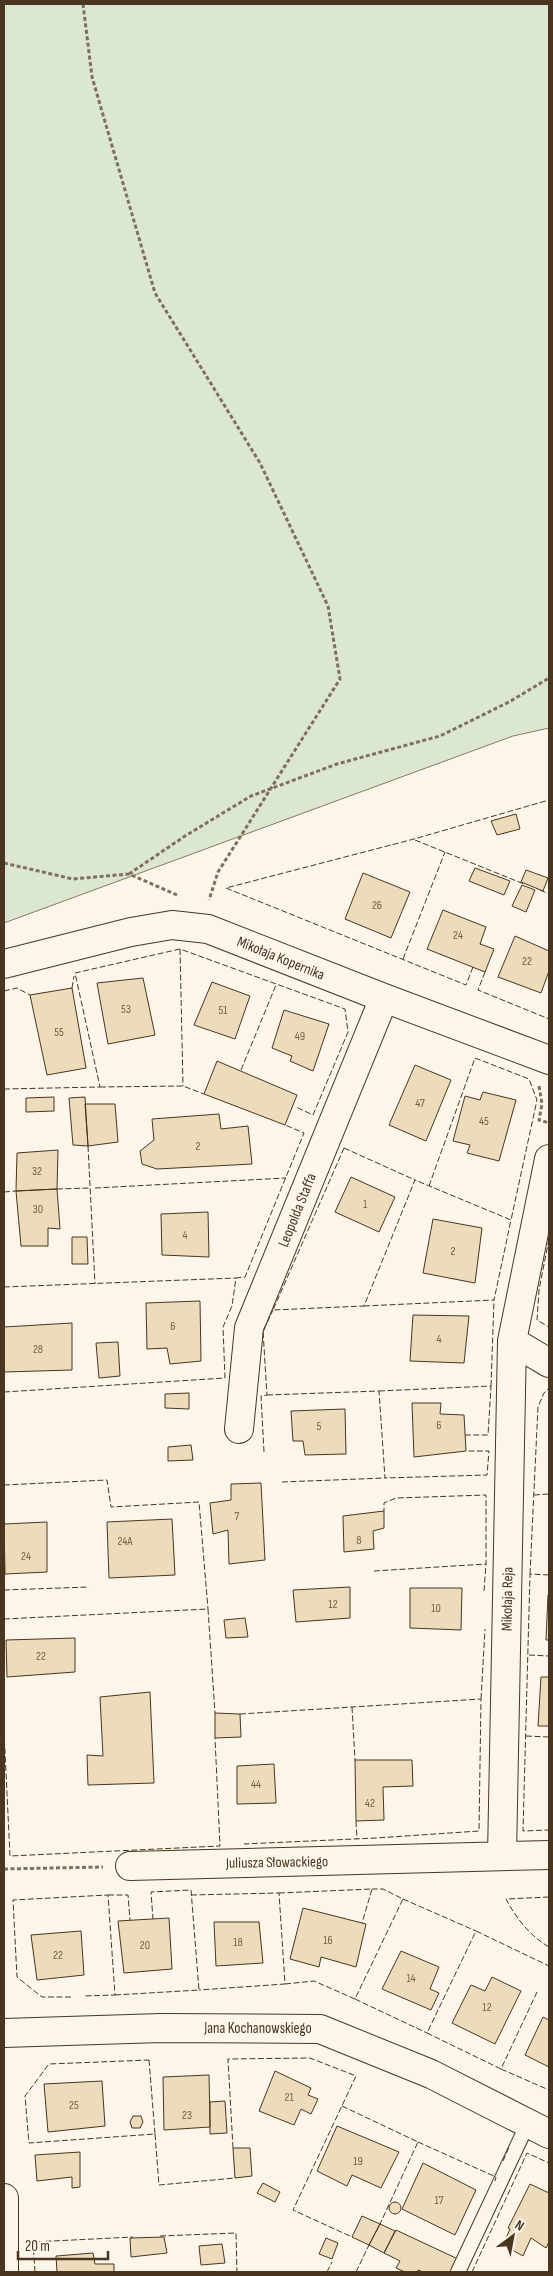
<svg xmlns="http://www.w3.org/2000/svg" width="553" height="2276" font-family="'Sofia Sans Condensed',sans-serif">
<rect width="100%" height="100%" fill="#fbf6e9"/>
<!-- green -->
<path fill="#dce7d0" stroke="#887966" d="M4,4H549V728L513,736L4,923Z"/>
<!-- building -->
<path fill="#ecdcbc" stroke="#4a3520" d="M516,814L520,829L497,835L491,821Z
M475,868L510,881L504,895L469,881Z
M526,870L548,878L543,891L521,882Z
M363,873L410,892L391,938L345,919Z
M522,885L535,890L526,912L512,906Z
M443,910L486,927L480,944L494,949L485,972L427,949Z
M515,936L549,951V971L541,993L498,977Z
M143,978L155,1035L108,1044L97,983Z
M212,982L250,996L235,1039L194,1025Z
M72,988L86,1068L47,1075L30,995Z
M284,1010L329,1024L313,1071L290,1061L292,1056L272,1048Z
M217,1061L297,1095L285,1125L204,1094Z
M415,1065L451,1080L426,1141L389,1125Z
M483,1092L516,1100L499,1161L467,1153L470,1145L453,1141L465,1096L480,1100Z
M54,1097V1111L26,1112V1098Z
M85,1097L88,1146L73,1145L69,1098Z
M85,1104H115L118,1142L88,1146Z
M219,1114L221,1129L248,1126L252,1164L157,1169L142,1164L140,1151L154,1140L152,1119Z
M58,1150L57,1189L16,1191L17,1153Z
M351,1177L395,1197L379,1232L335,1212Z
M57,1189L60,1229L48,1228V1246H21L16,1191Z
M208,1212L209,1257L162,1255L161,1214Z
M433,1219L482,1228L475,1283L423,1273Z
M72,1237H87L88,1264H72Z
M200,1301L201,1361L170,1364L167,1348L147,1349L146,1303Z
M413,1315L469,1316L464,1363L410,1361Z
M72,1323V1370L4,1372V1327Z
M118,1342L120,1376L99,1378L96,1343Z
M189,1393V1409L165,1408V1394Z
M412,1403H441L440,1414L464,1415L466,1451L414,1457Z
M345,1409L346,1454L305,1455L303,1441H293L291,1411Z
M191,1445L193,1460L168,1461V1447Z
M261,1483L265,1560L229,1564L228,1530L213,1534L210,1503L231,1500V1484Z
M384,1511V1528L373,1531L374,1549L344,1552L343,1516Z
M172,1519L175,1575L109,1578L107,1522Z
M47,1522V1572L5,1574L4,1524Z
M350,1587V1618L296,1622L293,1590Z
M410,1588H462L461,1630L410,1628Z
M548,1595H549V1640H546Z
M245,1618L248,1637L226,1638L224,1620Z
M75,1638V1672L7,1677L6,1640Z
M541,1677H549V1726H538Z
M150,1692L154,1783L88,1785L87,1755L103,1756L100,1697Z
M215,1713L240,1714L241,1737L215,1738Z
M355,1760H412L413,1786L383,1787L384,1820L356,1821Z
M274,1764L276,1803L237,1804V1766Z
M303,1908L366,1924L356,1967L321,1957L319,1967L290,1959Z
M169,1918L172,1969L124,1973L118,1921Z
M214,1922H259L263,1963L216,1966Z
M81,1931L84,1975L37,1980L31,1935Z
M401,1951L439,1967L430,1989L439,1993L431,2010L382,1989Z
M492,1977L521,1991L495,2044L452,2023L471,1985L485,1991Z
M543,2017L549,2020V2067L525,2055Z
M275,2071L311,2088L308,2095L318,2099L311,2114L301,2109L294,2125L259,2111Z
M209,2075L210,2127L164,2130L163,2077Z
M102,2081L105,2126L48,2132L44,2084Z
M225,2101L227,2133L210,2134V2102Z
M133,2116H141L143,2122L140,2128H132L130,2122Z
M337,2126L399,2152L381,2188L352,2175L347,2186L317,2171Z
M233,2148H250L252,2176L235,2178Z
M80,2152V2187L72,2188V2177L37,2181L35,2155Z
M423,2163L476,2190L455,2235L402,2209Z
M263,2183L280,2192L275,2202L257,2193Z
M530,2184L549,2193V2242L546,2248L531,2238L523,2256L503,2245L510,2229L508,2228Z
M389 2208a6 6 0 1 1 12 0a6 6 0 1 1-12 0Z
M362,2216L380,2224L369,2245L352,2237Z
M380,2224L395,2231L384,2253L369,2245Z
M396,2230L460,2260L454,2272H423L418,2270L417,2272H405L396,2268L400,2261L384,2253Z
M164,2237L167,2253L131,2257L130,2238Z
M326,2238L338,2243L332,2259L319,2254Z
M222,2244L225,2263L201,2265L199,2246Z
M93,2253L95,2264H114V2272H57L56,2256Z"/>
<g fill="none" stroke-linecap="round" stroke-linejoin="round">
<!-- lane casing -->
<g stroke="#4a3520" stroke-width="16">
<path id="lane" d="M458,2272L528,2123"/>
</g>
<!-- street casing -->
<g stroke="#4a3520" stroke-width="30">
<path id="street" d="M4,964L131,932L172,925L208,929L384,998L549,1060
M512,1341L549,1363
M239,1429L249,1328L384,998
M502,1856L512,1341L549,1159
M130,1866L549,1855
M4,2033L161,2028L320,2029L431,2074L549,2134
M4,2198V2272"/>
</g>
<!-- path -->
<path stroke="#7f6f5c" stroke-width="3" stroke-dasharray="4 2.5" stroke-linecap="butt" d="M83,4L92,77L155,293L260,463L328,606L340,679L218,872L209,900
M4,863L73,879L129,874L177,895
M129,874L185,836L251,796L337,764L440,736L509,702L549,678
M539,1086L542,1104L539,1120L549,1123
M4,1869L103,1867"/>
<!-- lane -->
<use href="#lane" stroke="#fbf6e9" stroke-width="14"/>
<!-- street -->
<use href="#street" stroke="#fbf6e9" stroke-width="28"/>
<!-- fence -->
<path stroke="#4a3520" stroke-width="1" stroke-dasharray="6 2.5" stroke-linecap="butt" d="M415,840L524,884
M540,890L549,894
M180,949L183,1086
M403,959L445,852
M473,967L466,985L226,888L414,839L549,800
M485,972L478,990L549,1019
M72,988L74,976
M4,991L17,988L30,995
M241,1070L276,985
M100,1087L183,1086L204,1094
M4,1089L100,1087L75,973L180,949L345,1009L348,1032L313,1115L296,1107
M88,1146L95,1284
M344,1148L415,1180L364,1306L273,1310Z
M429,1186L475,1058L529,1079L537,1100L511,1220
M95,1188L286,1178
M57,1189L90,1188
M4,1192L16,1191
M549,1239L539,1290L537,1320L549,1327
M4,1287L236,1278
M364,1306L494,1300L511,1220L415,1180
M491,1386L494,1300
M379,1391L491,1386L488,1435H465
M4,1392L225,1378L223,1327L232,1306L236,1278L245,1277L304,1133L285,1125
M267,1395L379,1391L385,1478L487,1475L489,1451H466
M264,1452L261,1396L267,1395L263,1331L273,1310
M282,1482L385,1478
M4,1485L107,1480L111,1507L199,1502L208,1609
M534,1495L549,1494
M374,1571L486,1564V1495L396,1498L384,1503V1511
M530,1574L538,1407L544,1393L549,1388
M549,1575L530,1574L523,1831L549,1830
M4,1590L89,1587
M484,1591L486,1564
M4,1619L208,1609L215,1713
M529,1655L549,1656
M481,1699L485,1629
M352,1707L355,1760
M240,1714L481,1699L479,1831L376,1838L244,1844
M4,1731L10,1856L220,1846L215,1738
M526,1736L549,1737
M356,1821L357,1839
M279,1893L372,1889L362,1923
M108,1895H128L130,1920
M191,1895L279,1893L285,1984L199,1990
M549,1897L506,1899C516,1918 530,1936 549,1947
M403,1899L476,1931
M285,1984L314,1981L355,1999L403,1899L383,1889H372
M537,1992L501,2069L549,2090
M115,1995L199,1990L191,1890L151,1892L153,1919
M71,1997H42L17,1977L13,1900L108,1895L115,1995L83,1996
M355,1999L427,2033
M149,2060L155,2134L29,2143L25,2096L49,2064Z
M501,2069L427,2033L476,1931L549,1966
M342,2106L418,2142L380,2224
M155,2134L159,2185L235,2178
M418,2142L496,2177L495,2181
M233,2148L228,2059L310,2058L356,2076L293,2210L352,2237
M503,2161L510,2145
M160,2236L236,2233L237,2272
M35,2272L33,2242L133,2237
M327,2272L332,2262
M356,2272L369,2245
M472,2272L527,2153L549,2163"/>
</g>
<g text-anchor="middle" stroke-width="4" stroke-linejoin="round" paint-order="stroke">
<!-- number labels -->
<g font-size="12" fill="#725f47">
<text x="377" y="909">26</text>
<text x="458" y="939">24</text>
<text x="527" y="965">22</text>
<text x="126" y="1013">53</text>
<text x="223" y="1014">51</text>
<text x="59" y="1036">55</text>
<text x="300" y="1040">49</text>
<text x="420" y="1107">47</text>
<text x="484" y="1125">45</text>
<text x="198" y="1150">2</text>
<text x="37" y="1175">32</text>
<text x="365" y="1208">1</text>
<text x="38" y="1213">30</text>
<text x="185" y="1239">4</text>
<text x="453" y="1255">2</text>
<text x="173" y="1330">6</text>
<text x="439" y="1343">4</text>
<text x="38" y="1353">28</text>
<text x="439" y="1429">6</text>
<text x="319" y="1430">5</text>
<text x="237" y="1520">7</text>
<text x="359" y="1544">8</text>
<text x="125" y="1545">24A</text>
<text x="26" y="1560">24</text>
<text x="333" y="1608">12</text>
<text x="436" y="1612">10</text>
<text x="41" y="1660">22</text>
<text x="256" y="1788">44</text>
<text x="370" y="1807">42</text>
<text x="328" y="1944">16</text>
<text x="238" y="1946">18</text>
<text x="145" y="1949">20</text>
<text x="58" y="1959">22</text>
<text x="411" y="1982">14</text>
<text x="487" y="2011">12</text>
<text x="289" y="2101">21</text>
<text x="74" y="2109">25</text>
<text x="187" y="2119">23</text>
<text x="358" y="2165">19</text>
<text x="439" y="2204">17</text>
</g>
<!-- street labels -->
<g font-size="15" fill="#4a3520" stroke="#fbf6e9">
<text transform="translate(281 958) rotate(22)" y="5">Mikołaja Kopernika</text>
<text transform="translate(297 1210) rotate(-68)" y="5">Leopolda Staffa</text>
<text transform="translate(507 1599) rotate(-89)" y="5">Mikołaja Reja</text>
<text transform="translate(277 1862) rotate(-1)" y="5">Juliusza Słowackiego</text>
<text x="258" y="2033">Jana Kochanowskiego</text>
</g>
</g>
<!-- border -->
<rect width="553" height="2276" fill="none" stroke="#4a3520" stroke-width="10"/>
<!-- north arrow -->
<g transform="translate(513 2236) rotate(32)" stroke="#fbf6e9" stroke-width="4" paint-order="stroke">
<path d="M0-4L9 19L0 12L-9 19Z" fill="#4a3520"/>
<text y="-8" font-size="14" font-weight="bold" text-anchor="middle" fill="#4a3520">N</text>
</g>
<!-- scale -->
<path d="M18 2251v8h90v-8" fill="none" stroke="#4a3520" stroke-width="2.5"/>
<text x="25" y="2251" font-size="15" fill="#4a3520" stroke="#fbf6e9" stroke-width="4" paint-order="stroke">20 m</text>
</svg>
